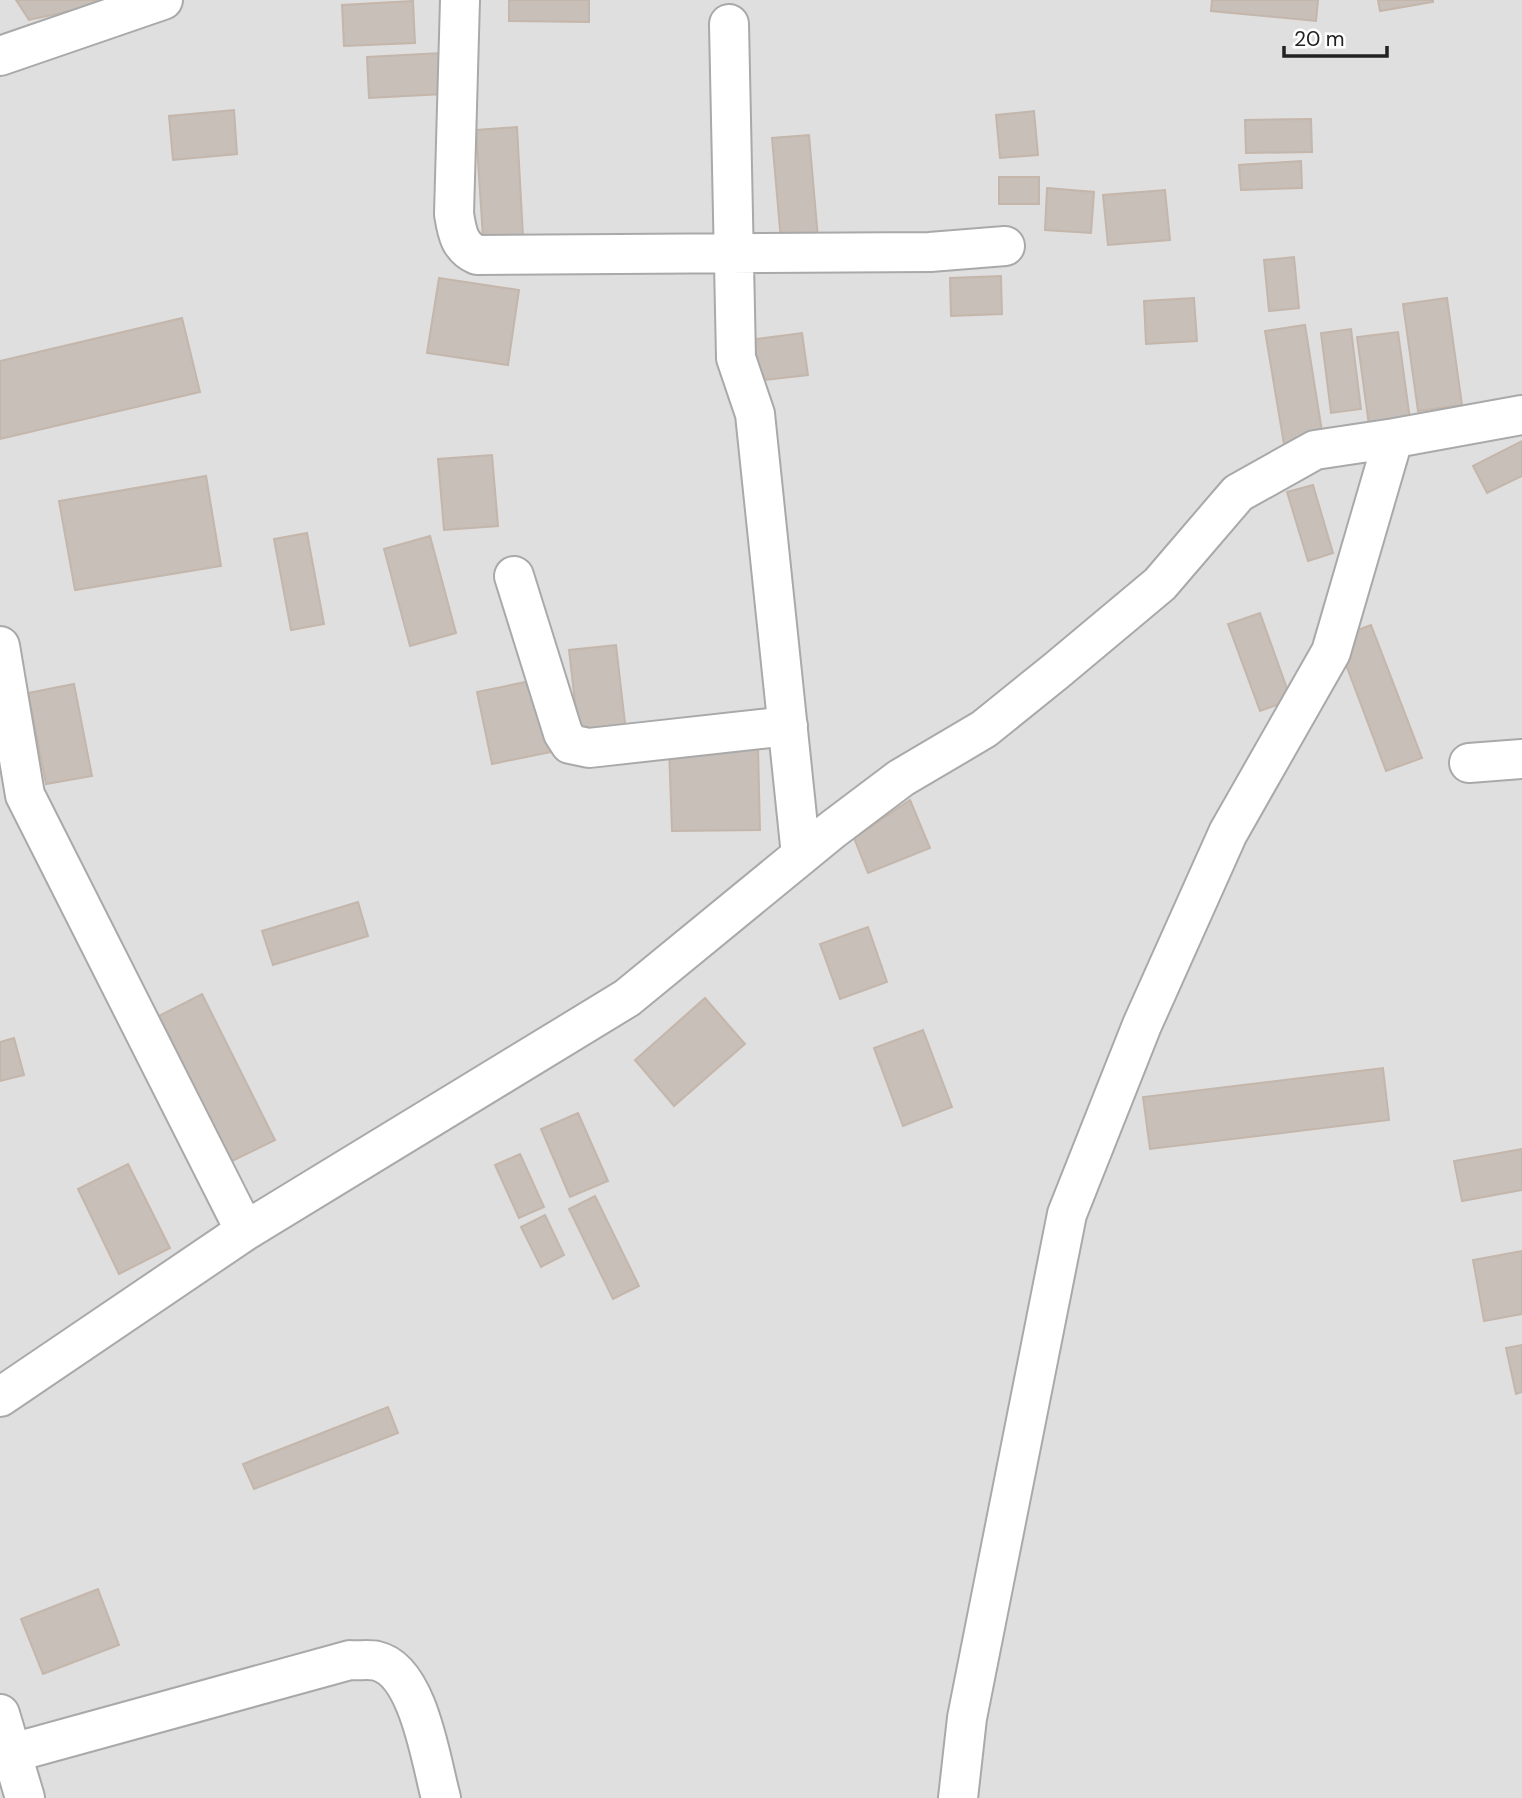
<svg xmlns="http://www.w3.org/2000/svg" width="1522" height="1798" font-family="'DM Sans',sans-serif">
<rect width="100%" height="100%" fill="#f2efe9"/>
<!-- residential -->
<path fill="#e0dfdf" d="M0,0H1522V1798H0Z"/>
<!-- building -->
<path fill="#c7bfb8" stroke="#c4b6ab" stroke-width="2" d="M16,0H121L29,20Z
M509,0H589V22L509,21Z
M1212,0H1318L1316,21L1211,11Z
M1378,0H1433V2L1380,11Z
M413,1L415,43L344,46L342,5Z
M441,53L444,94L369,98L367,57Z
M234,110L237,154L173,160L169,116Z
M1034,111L1038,155L1000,158L996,115Z
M1311,119L1312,152L1246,153L1245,120Z
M517,127L523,236L483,238L476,130Z
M809,135L818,238L781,241L772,138Z
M1301,161L1302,188L1241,190L1239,165Z
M999,177H1039V204H999Z
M1047,188L1094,192L1091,233L1045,230Z
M1165,190L1170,240L1108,245L1103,195Z
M1294,257L1299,308L1269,311L1264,260Z
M1001,276L1002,314L951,316L950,278Z
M439,278L519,290L508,365L427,353Z
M1194,298L1197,341L1146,344L1144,301Z
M1447,298L1462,405L1418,411L1403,304Z
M182,318L200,392L0,439V361Z
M1305,325L1324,444L1285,450L1265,331Z
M1351,329L1361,409L1331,413L1321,333Z
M1398,332L1412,434L1371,440L1357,337Z
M802,333L808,375L747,382L742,341Z
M1522,441V476L1487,493L1473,466Z
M492,455L498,526L444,530L438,459Z
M206,476L221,566L75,590L59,501Z
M1313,485L1333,553L1308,561L1287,492Z
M307,533L324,624L291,630L274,539Z
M430,536L456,633L410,646L384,549Z
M1260,613L1291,700L1260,711L1228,624Z
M1371,625L1422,758L1386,771L1336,638Z
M616,645L626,732L579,737L569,650Z
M545,678L561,750L492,764L477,692Z
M74,684L92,776L46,784L28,693Z
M758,747L760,830L672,831L669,749Z
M910,800L930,848L868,873L854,838Z
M358,902L368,936L273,965L262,931Z
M868,927L887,982L840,999L820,944Z
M202,994L275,1140L220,1167L147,1022Z
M705,998L745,1044L674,1106L635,1060Z
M923,1030L952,1107L903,1126L874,1048Z
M14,1038L24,1075L0,1081V1042Z
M1383,1068L1389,1120L1150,1149L1143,1097Z
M578,1113L608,1181L570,1197L541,1129Z
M1522,1149V1190L1462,1201L1454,1161Z
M520,1154L544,1207L519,1218L495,1165Z
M128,1164L170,1248L119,1274L78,1189Z
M595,1196L639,1286L613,1299L569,1209Z
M545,1215L564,1255L541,1267L521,1227Z
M1522,1251V1314L1484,1321L1473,1260Z
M1522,1345V1392L1516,1394L1506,1348Z
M388,1407L398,1433L254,1489L243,1464Z
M98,1589L119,1645L43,1674L21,1619Z"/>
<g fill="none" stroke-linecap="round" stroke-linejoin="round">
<!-- minor casing -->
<g stroke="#a9a9a9" stroke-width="42">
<path id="minor" d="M460,0L454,214C457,232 459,247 477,255L930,252L1005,246
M729,24L736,358L755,414L801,855
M0,56L163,0
M514,576L563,733L570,744L589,748L788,726
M0,646L25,795L245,1231
M1469,763L1522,759
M0,1397L245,1231L627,998L832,830L901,778L984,729L1056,671L1160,584L1238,493L1315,450L1395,438
M0,1714L25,1798
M12,1753L350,1660C358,1661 369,1659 377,1661C419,1671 431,1762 441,1798
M958,1798L967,1718L1067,1214L1142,1025L1228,833L1331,652L1392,443L1395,438L1522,415"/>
</g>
<!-- minor -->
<use href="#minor" stroke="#fff" stroke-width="38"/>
</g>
<!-- scale -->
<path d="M1284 46v10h103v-10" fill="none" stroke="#222222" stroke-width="3.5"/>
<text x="1294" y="46" font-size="21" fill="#222222" stroke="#ffffff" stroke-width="5" paint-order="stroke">20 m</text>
</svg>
